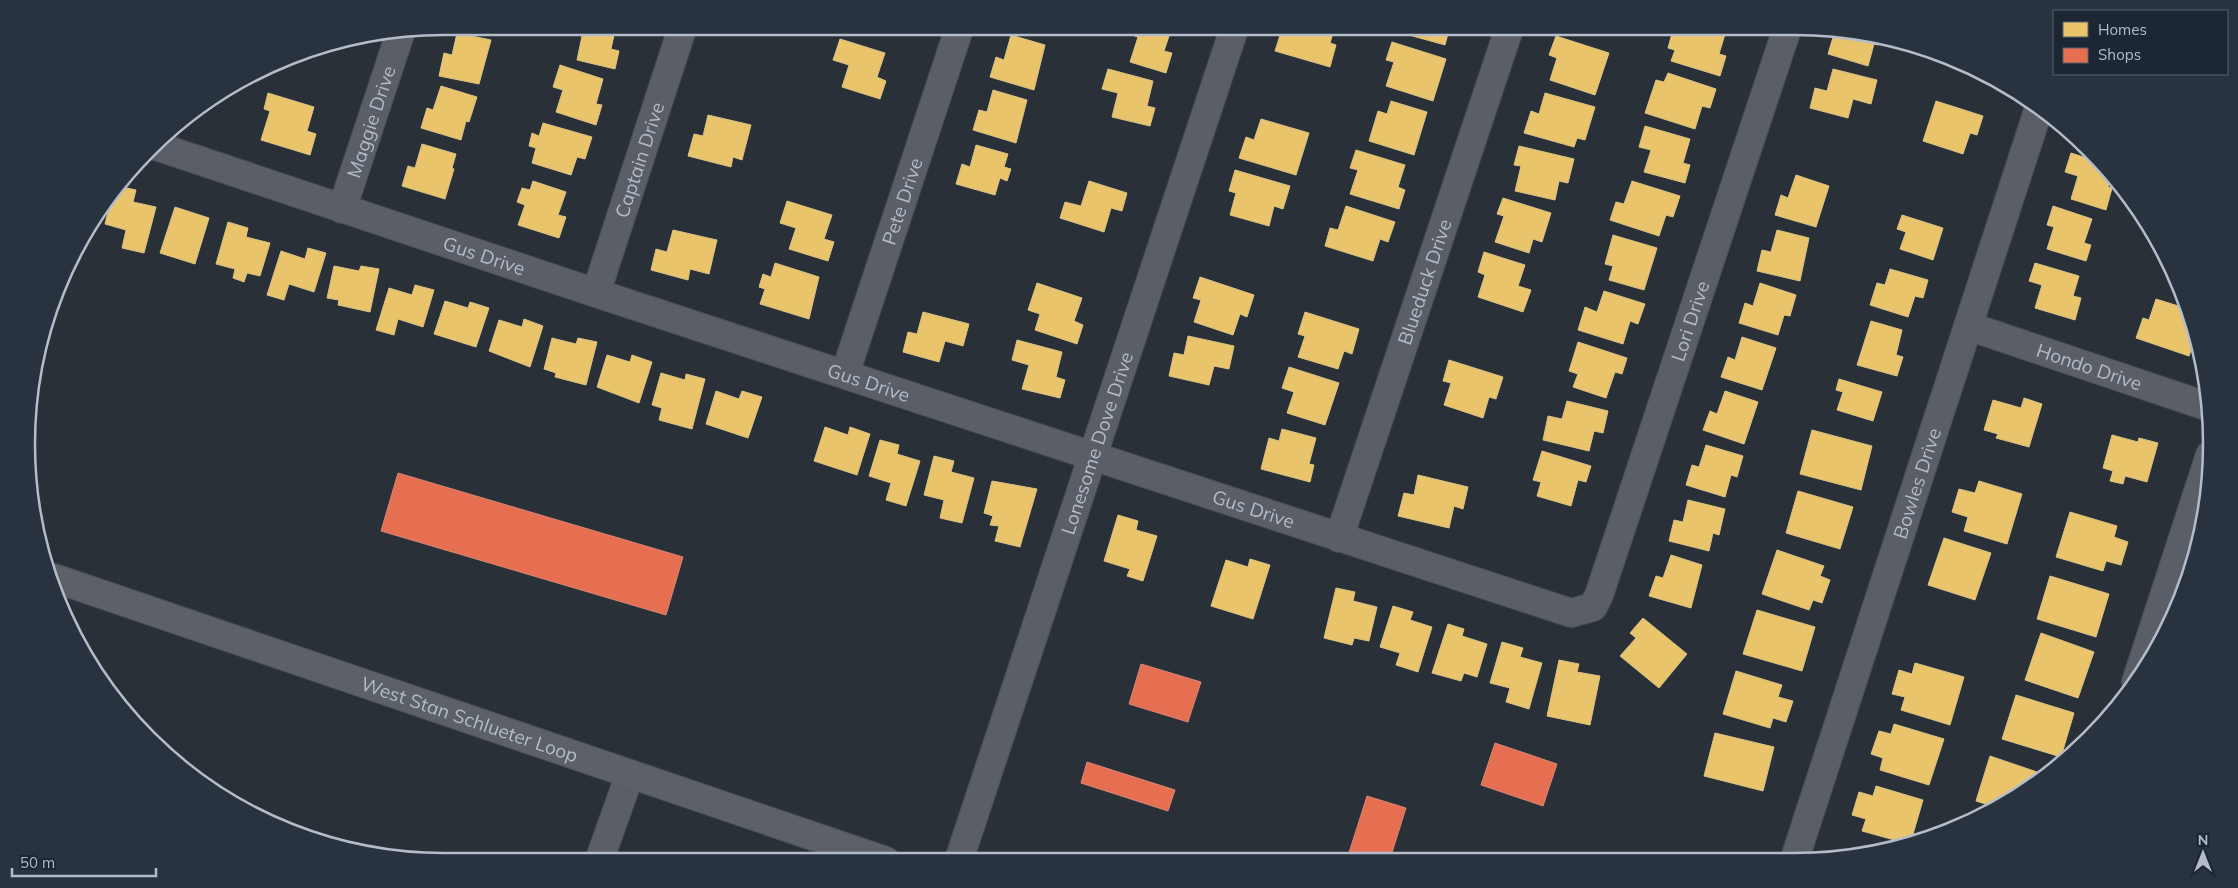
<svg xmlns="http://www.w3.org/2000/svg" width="2238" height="888" font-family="Mulish,sans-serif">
<rect width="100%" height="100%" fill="#2a3038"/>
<!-- homes -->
<path fill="#e9c46a" stroke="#d9c286" d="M481,26H499L497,31Z
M568,26H616L611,49L619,51L615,69L577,60L582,36L567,32Z
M1026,26H1053L1050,34Z
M1123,26L1172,27L1164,51L1172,53L1166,73L1130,62L1138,37L1122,32Z
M1292,26H1335L1330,43L1336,45L1330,67L1275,51L1282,29L1290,32Z
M1392,26H1450L1445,45L1391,30Z
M1674,26H1711L1726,31L1719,54L1726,56L1720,76L1671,61L1675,50L1668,48Z
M457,33L491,40L479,84L439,76L444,53L452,55Z
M1834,34L1879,40L1878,45L1874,44L1868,66L1828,54Z
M1011,35L1045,45L1034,90L990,77L996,57L1004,60Z
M1556,36L1609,53L1595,95L1550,80L1557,58L1549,55Z
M840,39L885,53L877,77L886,81L880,99L842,87L849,65L833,60Z
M1392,42L1446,59L1433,101L1386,86L1394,62L1386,60Z
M560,65L603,79L596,104L602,105L596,125L556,112L563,90L553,87Z
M1108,69L1153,81L1147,106L1155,108L1150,126L1112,117L1118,93L1102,89Z
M1833,69L1877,80L1871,104L1853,99L1848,118L1810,108L1815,88L1827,91Z
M1668,73L1716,89L1710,108L1702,106L1695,129L1645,113L1656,80L1664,82Z
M441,86L477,97L469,122L466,121L461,140L421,128L427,108L433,110Z
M993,90L1027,100L1016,143L973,130L979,110L987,112Z
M268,93L314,107L307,131L316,134L310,155L261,140L270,111L264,109Z
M1545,93L1595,107L1585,140L1577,138L1574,147L1524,133L1531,111L1539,114Z
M1391,101L1427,112L1414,155L1369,141L1378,111L1387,114Z
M1936,101L1983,116L1977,135L1970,133L1963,154L1923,141Z
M708,115L751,125L742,160L733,157L731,167L688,156L694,134L703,136Z
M1261,119L1309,133L1296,175L1239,158L1246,137L1254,140Z
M543,123L592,137L585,159L577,157L571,175L532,163L536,148L529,146L532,133L539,136Z
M1645,126L1690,139L1683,163L1690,165L1685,183L1644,172L1651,150L1639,147Z
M422,144L456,154L452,168L454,169L445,199L402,186L408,166L415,168Z
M976,145L1008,154L1004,167L1011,169L1007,181L1000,178L995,195L956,184L962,164L970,167Z
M1519,146L1574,159L1568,183L1559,181L1555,200L1515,191L1521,166L1514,165Z
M1356,150L1405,165L1398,187L1405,190L1399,209L1350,194L1358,170L1350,168Z
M2071,153L2099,162L2112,175L2108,187L2112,188L2106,210L2071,199L2078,176L2065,172Z
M1235,170L1290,186L1283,209L1274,206L1269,226L1230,215L1236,193L1229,191Z
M1796,175L1829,186L1816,227L1775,215L1781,195L1788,198Z
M533,181L566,192L558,215L566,217L559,238L518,225L525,205L517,202L522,188L530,190Z
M1089,181L1127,193L1122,211L1111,208L1104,232L1060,218L1065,202L1081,206Z
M1632,181L1680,196L1673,217L1666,215L1659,236L1610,220L1616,202L1624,204Z
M122,187L136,190L133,202L156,207L144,253L122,248L126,230L105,224L111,200Z
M1503,198L1551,213L1542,242L1533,239L1529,253L1495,242L1504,216L1497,214Z
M787,201L832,215L824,239L834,242L828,261L789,249L796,228L780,223Z
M1346,206L1395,222L1388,242L1380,239L1373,261L1325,246L1330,228L1338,230Z
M2053,206L2092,219L2084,243L2091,245L2086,261L2047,249L2054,227L2047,225Z
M175,207L209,218L195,264L160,253Z
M1902,215L1943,228L1933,260L1900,249L1906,232L1897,229Z
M228,222L248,228L246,237L270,243L260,276L247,273L244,282L233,278L235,269L216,264Z
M673,230L717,240L709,274L690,269L688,280L651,270L656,249L667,252Z
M1777,230L1809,238L1800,281L1757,271L1762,250L1771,252Z
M1613,235L1657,248L1644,290L1609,280L1613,266L1605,264Z
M308,248L326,253L314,292L289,284L284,300L267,295L281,251L305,259Z
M1484,252L1525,265L1518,286L1531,290L1523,312L1478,297L1485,275L1478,272Z
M775,263L819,277L809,319L760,304L765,289L759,287L763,274L771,277Z
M2035,263L2079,276L2073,296L2081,298L2075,320L2035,308L2042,285L2029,281Z
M334,266L359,271L361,266L379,269L370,312L338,305L339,300L327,298Z
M1890,269L1928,280L1923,298L1915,296L1908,317L1870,305L1877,283L1885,285Z
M1200,277L1254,295L1247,317L1240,314L1233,335L1194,322L1201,300L1193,298Z
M1037,283L1082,298L1074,321L1083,325L1077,344L1035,330L1040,314L1028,310Z
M1760,283L1796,295L1790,316L1784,315L1778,335L1739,323L1745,303L1753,306Z
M415,285L434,290L423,327L398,319L394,335L376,330L389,288L412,295Z
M1604,291L1645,304L1638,324L1630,321L1623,344L1578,330L1585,307L1597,312Z
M2156,299L2188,309L2192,321L2187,334L2196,337L2189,356L2136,338L2143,318L2149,320Z
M445,301L468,308L470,302L489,308L476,347L434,334Z
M923,312L969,324L963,346L945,341L939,362L903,352L908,332L917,334Z
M1305,312L1359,329L1352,354L1344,351L1338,369L1298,357L1305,336L1298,334Z
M524,319L543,326L530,367L489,351L499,320L522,327Z
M1871,321L1902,330L1896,355L1903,357L1897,376L1857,365Z
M1188,336L1234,346L1229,369L1214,366L1209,385L1169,376L1174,353L1184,355Z
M1742,337L1776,348L1762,390L1721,377L1728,357L1735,360Z
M552,338L576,344L578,338L597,342L586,385L555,377L556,373L544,369Z
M1017,340L1062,352L1056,377L1065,380L1060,398L1022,389L1029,365L1012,360Z
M1578,342L1627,358L1622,374L1615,372L1606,398L1573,387L1578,374L1569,371Z
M607,355L630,362L632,355L652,362L639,403L597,387Z
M1449,360L1503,377L1496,399L1489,397L1483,418L1444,405L1451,383L1443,381Z
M1289,367L1339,383L1325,425L1287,413L1294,392L1282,388Z
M661,373L685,380L686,374L705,379L692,429L659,420L662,408L652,405Z
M1839,379L1882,392L1873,421L1837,410L1843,392L1836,390Z
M716,391L739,399L742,391L762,397L748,438L706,424Z
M1725,391L1758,402L1744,444L1703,430L1710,411L1717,414Z
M2024,398L2042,404L2029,447L1996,438L1998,434L1984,430L1993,400L2021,408Z
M1567,401L1608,411L1603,433L1594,431L1589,451L1543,440L1548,416L1562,419Z
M825,427L848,435L850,427L870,434L857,475L814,461Z
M1282,429L1316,438L1309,464L1314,465L1310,482L1261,469L1269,438L1279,441Z
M1812,430L1872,446L1861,490L1800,474Z
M2112,435L2138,442L2139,438L2158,443L2147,482L2125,476L2123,484L2110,481L2113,471L2103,468Z
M880,440L899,445L897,454L920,461L906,506L886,500L891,483L869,476Z
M1706,445L1743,456L1737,477L1731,475L1725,497L1686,485L1692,465L1699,467Z
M1542,451L1591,466L1586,482L1578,480L1571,506L1537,496L1541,482L1533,480Z
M934,456L954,461L951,472L974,478L962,523L940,518L944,500L924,495Z
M1418,475L1468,487L1463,509L1454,506L1449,528L1398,516L1404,493L1414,495Z
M992,481L1037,489L1020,547L995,541L999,526L990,525L993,516L984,513Z
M1979,481L2022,494L2007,544L1964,531L1968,517L1952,512L1959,489L1975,493Z
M1798,491L1853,507L1840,549L1786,533Z
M1688,500L1725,509L1719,535L1713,533L1709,551L1669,541L1674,520L1683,522Z
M2070,512L2117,526L2114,537L2128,542L2121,565L2106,561L2103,571L2056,557Z
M1118,515L1138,521L1136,530L1157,536L1143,581L1127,576L1130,569L1104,561Z
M1944,538L1991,553L1975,600L1928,585Z
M1777,550L1824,566L1820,576L1830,580L1822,603L1813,600L1809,610L1762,594Z
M1671,555L1702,565L1691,608L1649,596L1656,576L1663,578Z
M1250,559L1270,565L1253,619L1211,606L1226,560L1248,567Z
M2050,576L2109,594L2096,637L2037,619Z
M1336,588L1355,592L1353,601L1377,607L1369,641L1354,638L1352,645L1324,638Z
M1393,606L1413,612L1410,620L1432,627L1418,672L1396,665L1400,653L1380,647Z
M1757,610L1815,627L1802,671L1743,654Z
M1643,618L1687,654L1659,688L1620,656L1636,638L1630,633Z
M1448,624L1464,629L1462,636L1487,644L1477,677L1464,673L1461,681L1432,673Z
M2041,633L2094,652L2078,698L2025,680Z
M1502,642L1523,648L1520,657L1542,663L1529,709L1506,702L1510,688L1490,683Z
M1559,660L1579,664L1577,672L1600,676L1590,725L1547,716Z
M1915,663L1964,677L1950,725L1901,710L1905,697L1892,694L1899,670L1912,674Z
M1736,671L1782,685L1778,697L1793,701L1786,722L1773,718L1770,728L1723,714Z
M2016,695L2074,713L2061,757L2002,739Z
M1894,724L1944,739L1929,785L1880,770L1883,758L1871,754L1879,731L1891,734Z
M1715,733L1774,747L1763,791L1704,776Z
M1990,756L2037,772L2034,780L1992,806L1976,801Z
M1876,786L1923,800L1911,841L1905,843L1862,831L1866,819L1852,815L1859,792L1873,796Z"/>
<!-- shops -->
<path fill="#e76f51" stroke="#d88675" d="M398,473L683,557L666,615L381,531Z
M1141,664L1201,682L1188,722L1129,704Z
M1495,743L1557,764L1543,806L1481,785Z
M1087,762L1175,790L1168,811L1081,783Z
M1367,796L1406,808L1390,859H1347Z"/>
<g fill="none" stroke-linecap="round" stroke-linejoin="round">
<!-- minor casing -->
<g stroke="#484c53" stroke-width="30">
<g id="minor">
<path id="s1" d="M156,146L596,293L1571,613L1593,607L1599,595L1788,26"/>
<path id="s2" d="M342,209L400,34"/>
<path id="s3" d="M596,293L683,26"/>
<path id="s4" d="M1968,326L2209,407"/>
<path id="s5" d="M845,374L960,26"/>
<path id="s6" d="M1339,538L1510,26"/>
<path d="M2136,682L2210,455"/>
<path id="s7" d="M1795,858L2039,108"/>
<path id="s8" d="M959,860L1235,26"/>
<path d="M599,861L630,774"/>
</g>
</g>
<!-- major casing -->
<g stroke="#484c55" stroke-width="30">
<g id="major">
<path id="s9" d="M54,578L886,861"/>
</g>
</g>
<!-- minor -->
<use href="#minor" stroke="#5a5e66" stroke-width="28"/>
<!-- major -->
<use href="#major" stroke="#5c6168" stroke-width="28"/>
</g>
<g text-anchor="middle" stroke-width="5" stroke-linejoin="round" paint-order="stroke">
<!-- street labels -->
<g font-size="19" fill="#b4bcc9" stroke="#1d2633">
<text dy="7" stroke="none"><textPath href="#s2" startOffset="92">Maggie Drive</textPath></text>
<text dy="7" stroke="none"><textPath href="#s3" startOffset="140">Captain Drive</textPath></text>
<text dy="7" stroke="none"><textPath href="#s5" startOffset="182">Pete Drive</textPath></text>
<text dy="7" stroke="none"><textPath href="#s1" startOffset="346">Gus Drive</textPath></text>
<text dy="7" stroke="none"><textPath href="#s6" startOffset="270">Blueduck Drive</textPath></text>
<text dy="7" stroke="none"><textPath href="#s1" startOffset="1815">Lori Drive</textPath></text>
<text dy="7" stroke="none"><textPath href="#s4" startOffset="128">Hondo Drive</textPath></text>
<text dy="7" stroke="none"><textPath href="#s1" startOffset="751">Gus Drive</textPath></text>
<text dy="7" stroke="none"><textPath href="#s8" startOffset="439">Lonesome Dove Drive</textPath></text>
<text dy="7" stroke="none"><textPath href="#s7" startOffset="394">Bowles Drive</textPath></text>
<text dy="7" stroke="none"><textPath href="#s1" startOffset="1156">Gus Drive</textPath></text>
<text dy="7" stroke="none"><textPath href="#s9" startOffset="439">West Stan Schlueter Loop</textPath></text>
</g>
</g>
<!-- crop -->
<path d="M0 0H2238V888H0ZM444 35H1794A409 409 0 0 1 2203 444V444A409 409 0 0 1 1794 853H444A409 409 0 0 1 35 444V444A409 409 0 0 1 444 35Z" fill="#29323f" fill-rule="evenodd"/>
<path fill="none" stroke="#b4bcc9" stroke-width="2.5" d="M444 35H1794A409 409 0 0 1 2203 444V444A409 409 0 0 1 1794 853H444A409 409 0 0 1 35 444V444A409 409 0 0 1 444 35Z"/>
<!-- legend -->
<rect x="2053" y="10" width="175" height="65" fill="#1d2633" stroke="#59626f"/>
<rect x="2063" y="22" width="25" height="15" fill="#e9c46a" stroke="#59626f"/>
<text x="2098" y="35" font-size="15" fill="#b4bcc9">Homes</text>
<rect x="2063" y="48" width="25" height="15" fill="#e76f51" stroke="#59626f"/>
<text x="2098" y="60" font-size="15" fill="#b4bcc9">Shops</text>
<!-- north arrow -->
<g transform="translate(2203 853)" stroke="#1d2633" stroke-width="4" paint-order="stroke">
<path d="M0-4L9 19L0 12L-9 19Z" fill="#b4bcc9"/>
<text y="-8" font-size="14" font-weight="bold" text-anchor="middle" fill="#b4bcc9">N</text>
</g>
<!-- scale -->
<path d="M12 868v8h144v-8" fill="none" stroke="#b4bcc9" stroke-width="2.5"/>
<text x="20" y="868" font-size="15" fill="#b4bcc9" stroke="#1d2633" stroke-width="4" paint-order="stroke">50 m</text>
</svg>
